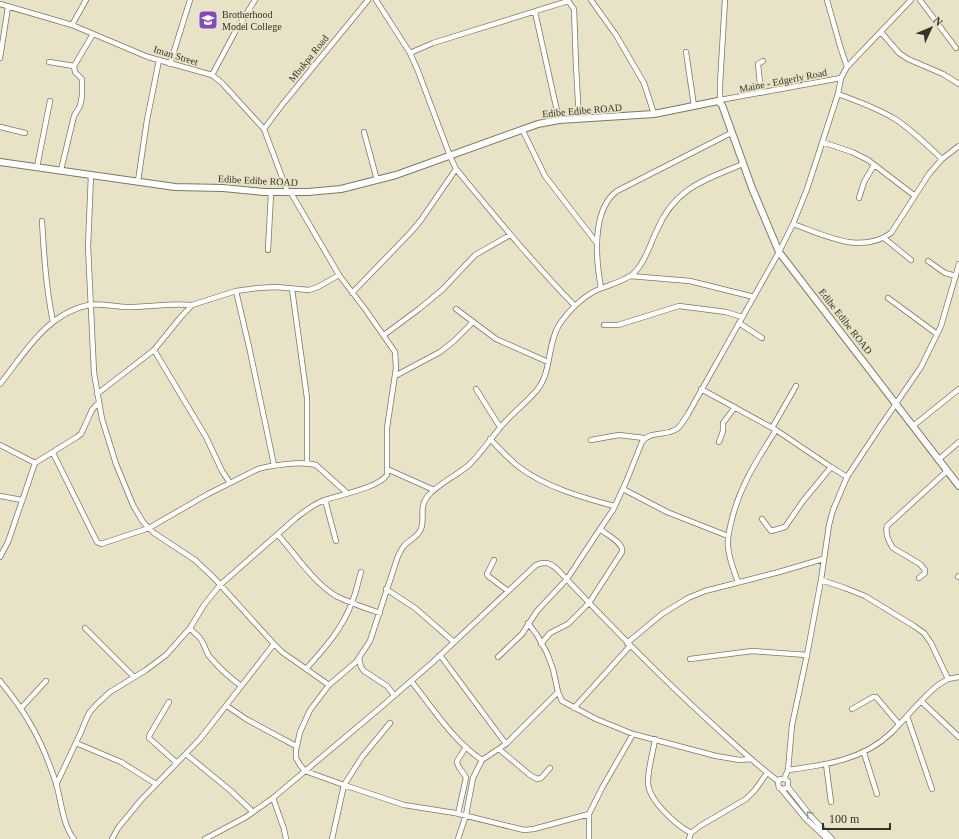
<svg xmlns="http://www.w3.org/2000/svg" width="959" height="839" font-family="'Times New Roman',serif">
<rect width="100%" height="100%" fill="#e8e2c7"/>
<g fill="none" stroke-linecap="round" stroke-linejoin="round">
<!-- minor casing -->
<g stroke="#7e7860" stroke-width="6">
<path id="minor" d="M376,0L410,53L418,71L450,156L456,169C494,215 533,263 575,306
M591,0L616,35L644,83L654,114
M827,0L840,46L847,67
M920,0L956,48
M0,4L72,25L148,57L212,75L222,83L264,129L288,193
M535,12L559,120
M72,25L86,0
M881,32L899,53L908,59L943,74L959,84
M686,52L694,106
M410,53L433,43L565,2H569L574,9L576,66L579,119
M0,58L8,7
M49,62L74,66
M170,64L190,0
M212,75L235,32L255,0
M761,93L758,64L763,61
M838,94C857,101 877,108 895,119C912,130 927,145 942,159
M720,100L841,78L847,67L911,0
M720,102V84L725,0
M0,127L25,133
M264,129L282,105L368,0
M522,129L545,176L596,242
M364,132L377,180
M822,142L852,152L868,160L915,196
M37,167L50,101
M61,170L74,116L80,106L82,96V79L75,72L74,66L93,34
M91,175L88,246L94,373L102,419L116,464L133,505L143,522L154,533L195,560L214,578L274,644L282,652L329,685L356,662L370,641L398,556C400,553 401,549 404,546C409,540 418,537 421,529C425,519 419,507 427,497C438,483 457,476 470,464C483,451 493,435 505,422C515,411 527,402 537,390C552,372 547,344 559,325C569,310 585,294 602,288C612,284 624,281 633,274C645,263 650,244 657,230C675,188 704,180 743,164
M138,181L147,120L159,60
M859,198L864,182L874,165
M42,221C44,255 46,288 53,322
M793,224C824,235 861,255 891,233L929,174L942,159L959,146
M884,238L911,260
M268,250L271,193
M928,261L945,273L956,276
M630,276L690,281L754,297
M601,288C596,260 591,210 617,191L731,133
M292,289L307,398V464
M236,291L250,351L274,465
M352,293L411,232L421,220L456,169
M888,298L937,334
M456,309L496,339L548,362
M739,323L762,338
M604,325H618L679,306L726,312L742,317
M384,335L419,309L442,290L475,255L510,235
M154,350L206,437L222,471L230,483
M395,376L440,352L454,341L473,322
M0,384C24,354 47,313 89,305C101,303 116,307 128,307C150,307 170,303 192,305
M476,389L500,427
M701,389L776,430L831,467L847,477
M97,394L154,350L180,318L192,305L236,291L258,288L276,287L309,290L318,287L339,275
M913,426L959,389
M772,428L796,386
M490,439C500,449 509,459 519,467C545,487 584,498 614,506
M591,440L619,435L644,438
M719,442L723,431V423L735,407
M0,445L35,463
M53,453L97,542L101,544L149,528L208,494L258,469C272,465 302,461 316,465L347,493
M938,460L959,442
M387,469L434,490
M623,489L667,512L728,536
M0,496L22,500
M325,500L336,541
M762,519L771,531L785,527L803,501L831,467
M278,535C296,555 313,582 336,596C350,603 365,608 380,613
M0,557L8,542L35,463L77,437L81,434L92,410L99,402
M494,560L487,574L488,576L508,591
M958,577L959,576
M919,578L925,573V570L920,564L893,548C889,542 885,533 887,526L947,471
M821,580L845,588L865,596L914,626L924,633L931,643L948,679
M738,582C734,571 729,559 728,547C727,539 729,531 731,523C739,487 757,460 776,430
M386,589L415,608L454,642
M528,623L537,635L547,653L553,669L558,692L562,701L596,719L633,734L716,756L740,760L751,759
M85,628L134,677
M190,628C193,632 196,634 199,637C204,642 205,650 209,656C219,668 229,677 241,686
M627,643L662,614L688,598L705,591L779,572L823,559
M541,644L550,633L568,624L589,603L622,552C624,543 607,535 600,529
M440,655L506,744
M498,657L522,634L537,611L567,579L600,529L613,510L626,482L642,442C650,430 667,437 678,428C682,424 685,419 688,414L779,252L793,224L807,189L838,94L841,78
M359,658L361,667L364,671L387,686L394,695
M690,659L752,651L807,655
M306,669C324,649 343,628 352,602C356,593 358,582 361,572
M0,681C28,715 42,741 56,783C61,800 63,826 74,839
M411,681C433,708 453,741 482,760
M329,685L310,710L300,732L296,750V758L300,765L305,771L344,785L404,805L455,813L524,830L534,829L589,814
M921,701L959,737
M169,702L149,736V738L177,763
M227,706L246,719L296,746
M21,708L46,681
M574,708L630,646
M852,709L873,697H876L899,724
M907,716L932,789
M655,739C653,753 648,768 648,782C648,800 676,825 691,833
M76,743L121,762L156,784
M499,749L530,775L537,779L541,778L550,768
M864,753L877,794
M186,754L231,791L253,812
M826,764L831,802
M788,770C825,765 863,760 891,733C907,717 921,699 938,685L948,679L959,677
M784,779L788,781V786L785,789L779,788L778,783L780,779H784L788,770L792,725L807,655L821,580L829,525L833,510L847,477L882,424L921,367L941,326L959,264
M56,785L81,732L85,722L89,713L97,704L110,692L146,670L166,655L190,628L204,605L220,585L296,518C304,512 311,506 320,502C336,495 377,489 387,475V428L396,368L395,352L365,309L339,275L291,193
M788,787L809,814L832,839
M782,790L805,818L827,839
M273,798L284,829L286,839
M458,814L466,778C464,772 457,768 457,761L466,747
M112,839L118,828L141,800L200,739L274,644
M205,839L246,817L273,798L380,708L433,662L536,565C545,561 550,563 557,569C606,621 656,673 709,721C732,742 754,763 778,781
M332,839L344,785L362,757L390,723
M458,839L466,815L473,778L482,760L506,744L558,692
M589,839V814L602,788L633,734
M689,839L691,833L700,826L746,799L755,790L767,773"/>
</g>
<!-- major casing -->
<g stroke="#7e7860" stroke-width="8">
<path id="major" d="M0,162L175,187L223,188L264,192H308L341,189L396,175L538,124L559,120L654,114L718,101L722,105L752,188L779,252L959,486"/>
</g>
<!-- minor -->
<use href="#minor" stroke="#fff" stroke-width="4.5"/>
<!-- major -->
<use href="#major" stroke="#fff" stroke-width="6"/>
</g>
<!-- one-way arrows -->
<defs><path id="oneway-chevron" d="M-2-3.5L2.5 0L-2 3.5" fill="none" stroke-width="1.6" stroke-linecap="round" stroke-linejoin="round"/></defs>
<use stroke="#9a9894" href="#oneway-chevron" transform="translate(809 814) rotate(-132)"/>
<!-- icons -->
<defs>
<g id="school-square" transform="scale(1)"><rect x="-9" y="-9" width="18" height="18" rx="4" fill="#814bc3" stroke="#e8e2c7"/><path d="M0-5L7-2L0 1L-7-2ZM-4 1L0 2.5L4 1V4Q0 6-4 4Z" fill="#fff"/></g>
</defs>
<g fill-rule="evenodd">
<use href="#school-square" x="208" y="20"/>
</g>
<g text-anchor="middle" stroke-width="3.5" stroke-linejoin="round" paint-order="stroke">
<!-- poi labels -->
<g font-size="10" fill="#353228" stroke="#e8e2c7" text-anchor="start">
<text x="222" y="18">Brotherhood<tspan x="222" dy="12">Model College</tspan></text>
</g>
<!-- street labels -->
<g font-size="10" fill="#353228" stroke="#e8e2c7">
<text transform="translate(176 55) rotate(17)" y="4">Iman Street</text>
<text transform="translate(308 58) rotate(-51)" y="4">Mbukpa Road</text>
<text transform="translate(783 80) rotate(-11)" y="4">Maine - Edgerly Road</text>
<text transform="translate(582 110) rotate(-5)" y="4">Edibe Edibe ROAD</text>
<text transform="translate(258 180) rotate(3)" y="4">Edibe Edibe ROAD</text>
<text transform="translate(846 321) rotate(52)" y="4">Edibe Edibe ROAD</text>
</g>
</g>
<!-- north arrow -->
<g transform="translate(931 28) rotate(46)" stroke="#e8e2c7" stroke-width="3" paint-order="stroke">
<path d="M0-3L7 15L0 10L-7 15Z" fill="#353228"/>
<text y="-6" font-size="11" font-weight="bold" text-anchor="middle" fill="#353228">N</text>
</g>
<!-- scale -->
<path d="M823 823v6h67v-6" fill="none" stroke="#353228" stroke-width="2"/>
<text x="829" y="823" font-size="12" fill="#353228" stroke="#e8e2c7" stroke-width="3" paint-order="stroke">100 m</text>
</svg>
